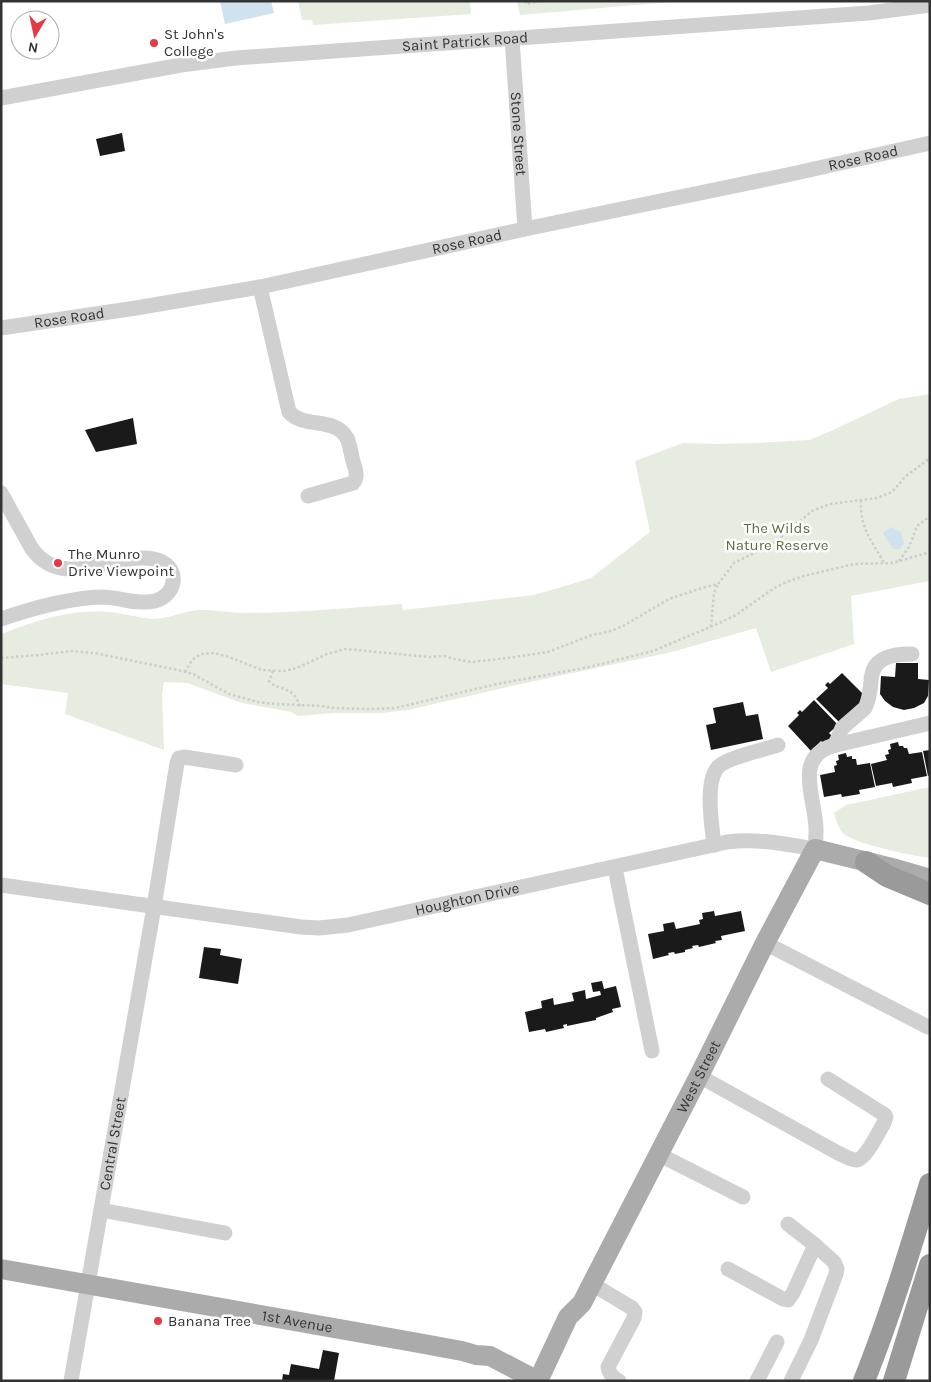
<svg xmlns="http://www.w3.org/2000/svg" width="931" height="1382" font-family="Karla,sans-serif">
<rect width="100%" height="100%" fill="#fff"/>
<!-- green -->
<path fill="#e6ecdf" d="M298,1H470L471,14L313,25L312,20H302Z
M517,1H681L520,15Z
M930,394V581L851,596L854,644L771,672L756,628L672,652L516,685L408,710L381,713H333L298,716L291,712L242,703L187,683L164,682L162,694L164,750L65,714L68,693L1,684V634C34,621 72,609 108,612C123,613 138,618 153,619C170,619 185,610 201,610C214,610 227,612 239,613C294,613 348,608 402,604L403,610L534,595L565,586L591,578L650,532L635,461L683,443L716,444L758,443L809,440L831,431L899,399Z
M930,787V858C913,856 856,844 844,834C839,830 836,820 834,813L846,805Z"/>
<!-- water -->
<path fill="#cfe2ee" d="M220,1H271L274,13L225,24Z
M891,527L901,532L904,544L900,549H893L883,534L885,531Z"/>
<!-- building -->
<path fill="#1a1a1a" d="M122,133L125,151L100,156L96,139Z
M133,418L137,444L96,452L85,430Z
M896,663H918V679L929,680L928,696L924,703L914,708L904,710L893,707L885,701L880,694L881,676L895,677Z
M842,673L866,697L840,723L816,699L828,688L825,685L828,682L830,684Z
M814,700L838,725L829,733L832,736L824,744L821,741L811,751L788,726L799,715L797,713L800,710L802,712Z
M743,702L746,716L758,714L763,739L711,750L706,725L716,723L713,708Z
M898,742L899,746H903L904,748H907L909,754L922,752L927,776L911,779L912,783L893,787L892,783L876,786L871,764L887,760L885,755L889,754L888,750L891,749L890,744Z
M930,750V775L928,776L923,751Z
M846,753L847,757L852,756V759H856L857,765L870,763L875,787L859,790L860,794L842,797L841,794L824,797L820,775L835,772L834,766L837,765L836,761L839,760L838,755Z
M714,911L715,916L741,911L745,931L721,936L722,940L715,941L716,943L699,947L698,945L692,946L693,948L685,950V952L675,954L674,952L668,953L669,955L653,959L648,934L664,931L663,924L674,922L676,929L700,924L699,920L703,919L702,913Z
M204,947L221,949L220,955L242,959L238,984L199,978Z
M602,981L604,989L616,986L621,1007L612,1009L613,1012L596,1018V1020L567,1026V1024L563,1025L564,1028L546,1032L545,1029L529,1032L525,1012L542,1008L541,1001L553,998L554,1005L574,1001L572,993L585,990L586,999L601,995L600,991L593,992L591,983Z
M323,1350L339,1353L334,1381H282L283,1374L289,1375L291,1364L319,1369Z"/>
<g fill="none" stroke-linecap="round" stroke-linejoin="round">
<!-- path -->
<path stroke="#cdcdcd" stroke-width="2.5" stroke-dasharray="2.5 2.5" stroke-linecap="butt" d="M526,1V4L541,1
M861,500C860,529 871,539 884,563
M899,561L909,547L917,526L930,516
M711,627L714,593L718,584
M1,658L38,655L72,651L94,653L178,670L193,674L229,694L258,702L276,704L321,706L334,708L370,709L395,708L497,684L589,667L653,651L715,625L736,615L774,588L789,581L804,576L854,564L893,563L930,552
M273,671L269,681C276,689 287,687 294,695C297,698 298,702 300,706
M185,672L192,660L201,654L214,653L229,657L262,670L284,671L297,668L327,654L345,649L430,657L444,656L454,659L472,662L508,658L548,652L592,635L608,632L623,626L669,599L702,588L718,584L734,563L774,543L794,526L812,511L830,504L877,498L892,492L905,477L930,458"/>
<!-- minor -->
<g stroke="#d0d0d0" stroke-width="15">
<path id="s1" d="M512,38L525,229"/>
<path id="s2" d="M1,98L181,65L236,58L869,13L930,5"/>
<path d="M260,287L289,412C304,429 334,416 347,438C350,445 351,454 353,461C355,469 359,476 353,483L308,496"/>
<path id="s3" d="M1,328L136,308L260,287L525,229L787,175L930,143"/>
<path d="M1,493L32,549C64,592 113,551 154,559C180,564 179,594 155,601C137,605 119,597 102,597C68,598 33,608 1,619"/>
<path d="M835,745L842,728L865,708C870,698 870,691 871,681C872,657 892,654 912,654"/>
<path d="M714,845C712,826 704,780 719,766C729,757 764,750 778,745"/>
<path d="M615,868L652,1051"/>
<path id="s4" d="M1,885L301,927L319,928L348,925L727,842C756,838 786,844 815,849C816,839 817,828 815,818C812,792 797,757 832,746L930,723"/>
<path d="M765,943L928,1027"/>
<path d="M699,1076L838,1153C843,1155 850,1160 856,1160C865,1161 879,1131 884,1123L886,1117L885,1115L828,1079"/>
<path d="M658,1154L743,1197"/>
<path d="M101,1210L225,1233"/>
<path d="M788,1224L815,1245L834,1262L837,1269L836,1274L811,1340L791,1381"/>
<path d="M728,1269L783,1299L788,1300L793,1293L815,1245"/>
<path d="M592,1284L632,1308L635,1312L634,1318L608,1367C609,1374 613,1378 619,1381"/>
<path id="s5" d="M71,1381L154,907L177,763L179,758L184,757L236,765"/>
<path d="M757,1381L777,1342"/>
</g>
<!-- major -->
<g stroke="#ababab" stroke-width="20">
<path id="s6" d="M1,1269L413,1342L462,1351L476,1355L490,1356L538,1381"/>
<path id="s7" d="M538,1381L568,1317L582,1303L699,1076L765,943L815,849L896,869L930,879"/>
</g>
<!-- highway -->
<path stroke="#9a9a9a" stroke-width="22" d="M866,862L887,876L930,894
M864,1381C890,1316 910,1250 930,1184
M894,1381L930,1265"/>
</g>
<!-- markers -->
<g fill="#e63946" stroke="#fff" stroke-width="2">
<circle cx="154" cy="43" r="5"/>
<circle cx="58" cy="563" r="5"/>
<circle cx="158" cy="1321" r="5"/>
</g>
<g text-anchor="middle" stroke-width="5" stroke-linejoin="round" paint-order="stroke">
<!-- poi labels -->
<g font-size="15" fill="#333" stroke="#fff" text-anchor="start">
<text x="164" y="39">St John's<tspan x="164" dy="17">College</tspan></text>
<text x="68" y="559">The Munro<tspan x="68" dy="17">Drive Viewpoint</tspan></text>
<text x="168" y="1326">Banana Tree</text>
</g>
<!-- street labels -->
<g font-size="15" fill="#333" stroke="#fff">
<text dy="5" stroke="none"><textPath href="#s2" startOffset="468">Saint Patrick Road</textPath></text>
<text dy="5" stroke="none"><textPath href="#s1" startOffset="96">Stone Street</textPath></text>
<text dy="5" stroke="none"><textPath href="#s3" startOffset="879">Rose Road</textPath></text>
<text dy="5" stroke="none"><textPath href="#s3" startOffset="474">Rose Road</textPath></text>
<text dy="5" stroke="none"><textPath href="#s3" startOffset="69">Rose Road</textPath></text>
<text dy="5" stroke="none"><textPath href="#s4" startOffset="472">Houghton Drive</textPath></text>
<text dy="5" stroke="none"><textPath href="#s7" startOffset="345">West Street</textPath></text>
<text dy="5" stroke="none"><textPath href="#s5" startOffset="241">Central Street</textPath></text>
<text dy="5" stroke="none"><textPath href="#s6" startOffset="301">1st Avenue</textPath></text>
</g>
<!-- park labels -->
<g font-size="15" fill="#56703f" stroke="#fff">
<text x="777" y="533">The Wilds<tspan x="777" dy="17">Nature Reserve</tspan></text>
</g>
</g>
<!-- border -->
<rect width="931" height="1382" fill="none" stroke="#333333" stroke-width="5"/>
<!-- north arrow -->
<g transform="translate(35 35) rotate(189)"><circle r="24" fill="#ffffff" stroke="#adadad"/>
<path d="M0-4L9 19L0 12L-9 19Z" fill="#e63946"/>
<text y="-8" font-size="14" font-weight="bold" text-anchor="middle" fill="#333333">N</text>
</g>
</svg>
